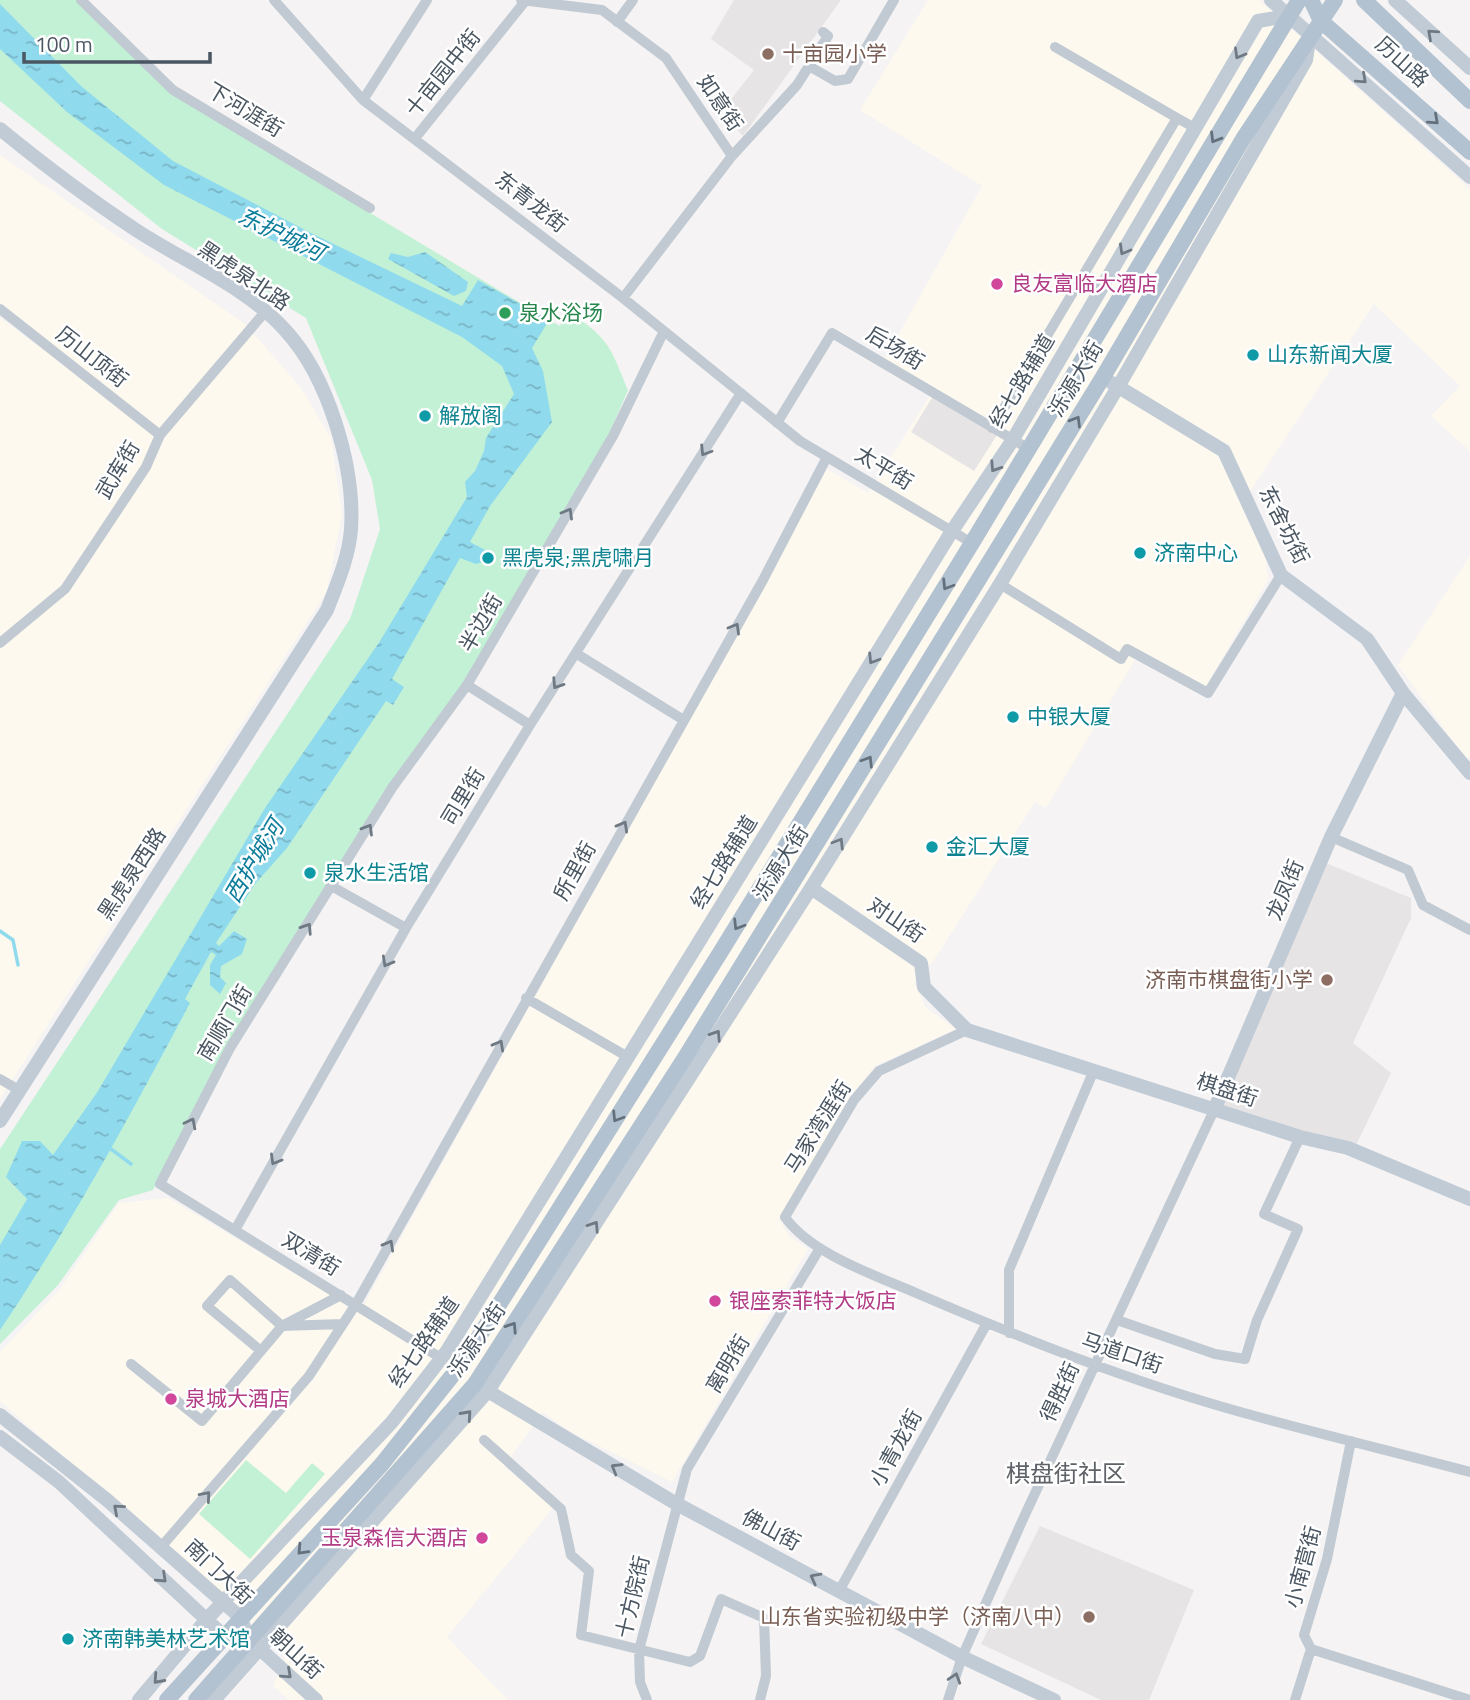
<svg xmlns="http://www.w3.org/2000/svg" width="1470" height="1700" font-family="'Titillium Web','Noto Sans SC',sans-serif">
<defs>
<pattern id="water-ripples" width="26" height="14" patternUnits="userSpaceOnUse" patternTransform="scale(1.75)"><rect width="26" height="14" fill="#90daee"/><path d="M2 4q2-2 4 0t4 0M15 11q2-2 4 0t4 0" fill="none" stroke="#78b4c4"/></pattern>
</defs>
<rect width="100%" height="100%" fill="#f5f3f3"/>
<!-- commercial -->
<path fill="#fdf9ef" d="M928,0H1259L1470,189V451L1431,416L1460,386L1374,304L1243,502L1264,546L1268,580L1204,689L1138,655L1046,808L1035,802L934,960L914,983L926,1008L956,1029L875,1066L848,1100L779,1219L789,1236L808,1249L672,1482L569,1431L543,1412L504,1467L554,1507L447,1637L508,1700H289L273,1686L287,1654L0,1401V1352L60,1289L119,1203L168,1198L360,1312L827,469L868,493L932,393L883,362L982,186L860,110Z
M0,155L245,324L301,388L331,438L342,514L327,591L0,1099V318L93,386L0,315Z
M1470,556V755L1467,760L1398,665Z"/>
<!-- education -->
<path fill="#e6e4e5" d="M734,0H841L743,136L721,112L754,70L711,39Z
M933,396L997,435L974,471L911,432Z
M1321,861L1411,898V918L1353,1043L1391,1073L1356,1145L1222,1109Z
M1040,1526L1194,1590L1149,1700H1101L981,1644Z"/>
<!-- park -->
<path fill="#c3f1d5" d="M0,0H77L171,94L549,320L560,326L568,312C609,338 610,346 628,390L600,455L462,685L227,1044L153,1190L119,1200L58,1285L0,1344V1149L350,619L380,529L372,480L306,318L162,229L0,101Z
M246,1460L286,1493L312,1463L325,1474L250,1559L199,1514Z"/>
<!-- water -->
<path fill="url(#water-ripples)" d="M0,4L81,86L173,161L313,234L462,306L478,280L549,320L532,348L543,371L552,422L490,506L470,542L489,552L487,561L476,564L460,558L392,679L404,687L393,705L386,701L287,848L255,884L216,943L219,946L234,931L247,939L242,954L221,966L220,977L226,983L220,994L210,985V965L216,955L211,952L185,999L190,1003C131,1114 71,1225 0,1330V1245L27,1199L6,1177L22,1141H40L53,1155L98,1091L265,808L380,641L467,497L465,482L475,471L484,451L486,438L514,394L502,366L462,337L164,185L67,112L0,49Z
M425,252L468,282L466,291L454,296L388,259L391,253L408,257Z"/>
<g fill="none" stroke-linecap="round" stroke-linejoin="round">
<!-- stream -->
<path stroke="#90daee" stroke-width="3.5" d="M0,931L13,940L18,965
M111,1149L131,1164"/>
<!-- street -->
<path stroke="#c1cad2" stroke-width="10" d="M81,0L173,90L370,208
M274,0L363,100L623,298L800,441L972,543
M521,0L602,10L666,58L732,156L623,298
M617,22L633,0
M1055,47L1177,118
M809,66L835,81L848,79L894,0
M363,100L427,0
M416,137L526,0
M732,156L797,85L828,36L823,32
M0,309L160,435
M777,423L832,333L1029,449
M992,428L1177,118L1195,128
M1000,584L1121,659L1127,649L1208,693L1281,575
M0,643L65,589L146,467L160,435L265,312
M577,654L682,719
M467,685L530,725
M1331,837L1408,870L1423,905L1470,930
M333,887L406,928
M526,998L628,1057
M967,1030L879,1071L854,1100L785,1217C810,1253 874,1275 916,1293C1023,1339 1132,1382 1244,1413C1319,1434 1395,1452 1470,1472
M0,1079L19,1090
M235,1230L406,928L530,725L741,393
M1117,1320L1215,1354L1245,1359L1257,1320L1298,1229L1264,1214L1300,1137
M1009,1333V1270L1094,1070
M261,1351L207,1306L230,1280L282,1326L341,1295
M441,1358L160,1184L230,1048L392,788L467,685L613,436L664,331
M131,1364L202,1421L282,1326L342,1324
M484,1440L561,1509L571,1555L589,1571L581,1635L690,1662L700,1656L721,1599L764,1618L766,1676L760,1700
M161,1547L309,1376L356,1304L763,580L827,457
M839,1591L987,1323
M1311,1649L1470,1700
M647,1700L640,1682L639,1650L687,1469L820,1248
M948,1700L962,1657L1023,1519L1215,1108
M1295,1700L1311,1649L1304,1635L1327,1559L1351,1441"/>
<!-- secondary -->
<path stroke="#c1cbd6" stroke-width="14" d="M1271,0L1470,177
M1395,0L1470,68
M0,129C44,165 89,199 136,230C185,262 247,287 286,331C328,377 355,466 351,529C349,557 337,584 327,610L0,1121
M1112,383L1224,451L1281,575L1367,639L1403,693L1470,773
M811,888L921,963L924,987L967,1030L1300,1137L1348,1148L1470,1199
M1215,1108L1331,837L1403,693
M481,1387L675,1503L962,1657L1054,1700
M0,1415L107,1500L240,1617L249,1639L316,1700
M0,1437L59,1482L223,1635L249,1639
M139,1700L207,1619L392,1422L447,1351L952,531L1012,441L1258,21L1288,16
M214,1700L488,1391L811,888L1000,584L1118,387L1306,60L1309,40"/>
<!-- primary -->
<path stroke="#b3c2d1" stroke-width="16" d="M1311,0L1321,21L1470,152
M1364,0L1470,101
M167,1700L382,1464L463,1362L720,953L972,543L1299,0
M196,1700L475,1384L686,1056L1103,377L1243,139L1335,0"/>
</g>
<!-- one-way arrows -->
<defs><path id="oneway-chevron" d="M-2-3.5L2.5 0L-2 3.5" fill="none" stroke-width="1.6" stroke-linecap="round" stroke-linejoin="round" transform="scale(1.75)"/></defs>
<g stroke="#6e7984">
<use href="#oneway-chevron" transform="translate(1432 34) rotate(-138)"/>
<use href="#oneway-chevron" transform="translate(1239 54) rotate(120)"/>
<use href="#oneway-chevron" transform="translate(1362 79) rotate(42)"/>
<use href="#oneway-chevron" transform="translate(1124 250) rotate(120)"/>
<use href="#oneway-chevron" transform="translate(995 467) rotate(123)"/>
<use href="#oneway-chevron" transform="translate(873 659) rotate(122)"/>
<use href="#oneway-chevron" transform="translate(839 843) rotate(-58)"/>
<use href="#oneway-chevron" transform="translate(716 1035) rotate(-57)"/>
<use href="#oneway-chevron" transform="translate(594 1226) rotate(-57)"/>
<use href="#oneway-chevron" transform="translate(467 1415) rotate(-48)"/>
<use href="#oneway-chevron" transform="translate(616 1468) rotate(-149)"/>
<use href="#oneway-chevron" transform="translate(118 1509) rotate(-139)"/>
<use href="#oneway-chevron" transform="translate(162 1578) rotate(43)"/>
<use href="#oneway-chevron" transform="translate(815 1578) rotate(-152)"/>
<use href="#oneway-chevron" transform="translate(287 1674) rotate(42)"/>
<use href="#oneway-chevron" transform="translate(158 1679) rotate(132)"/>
</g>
<g stroke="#64717d">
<use href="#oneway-chevron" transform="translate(1434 120) rotate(42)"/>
<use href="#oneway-chevron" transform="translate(1215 138) rotate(121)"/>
<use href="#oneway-chevron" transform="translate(1076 421) rotate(-59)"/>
<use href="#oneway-chevron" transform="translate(947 585) rotate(122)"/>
<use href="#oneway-chevron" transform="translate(868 761) rotate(-58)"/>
<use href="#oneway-chevron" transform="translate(738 925) rotate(122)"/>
<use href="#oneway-chevron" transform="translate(617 1117) rotate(122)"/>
<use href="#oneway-chevron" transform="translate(512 1327) rotate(-57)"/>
<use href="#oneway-chevron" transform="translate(302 1550) rotate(133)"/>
</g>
<g stroke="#6e7983">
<use href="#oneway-chevron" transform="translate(705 451) rotate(122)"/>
<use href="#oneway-chevron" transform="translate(568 513) rotate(-60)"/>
<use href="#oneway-chevron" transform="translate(735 628) rotate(-60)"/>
<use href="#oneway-chevron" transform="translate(557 684) rotate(123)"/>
<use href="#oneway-chevron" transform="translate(623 826) rotate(-61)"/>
<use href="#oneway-chevron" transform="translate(368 829) rotate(-59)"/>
<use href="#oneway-chevron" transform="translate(307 928) rotate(-57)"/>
<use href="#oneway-chevron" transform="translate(387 962) rotate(119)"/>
<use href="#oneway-chevron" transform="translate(499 1045) rotate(-61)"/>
<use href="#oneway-chevron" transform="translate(191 1123) rotate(-63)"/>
<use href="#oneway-chevron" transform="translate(275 1160) rotate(120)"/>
<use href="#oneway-chevron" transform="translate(389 1245) rotate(-61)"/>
<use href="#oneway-chevron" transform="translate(206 1496) rotate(-49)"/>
<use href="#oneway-chevron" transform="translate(955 1678) rotate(-72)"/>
</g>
<!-- markers -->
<g fill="#8d6e63" stroke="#fff" stroke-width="2.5">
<circle cx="768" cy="54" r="7"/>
<circle cx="1327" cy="980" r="7"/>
<circle cx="1089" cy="1617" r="7"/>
</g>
<g fill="#d1479c" stroke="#fff" stroke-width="2.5">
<circle cx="997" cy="284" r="7"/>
<circle cx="715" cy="1301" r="7"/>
<circle cx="171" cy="1399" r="7"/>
<circle cx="482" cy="1538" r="7"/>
</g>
<circle fill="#2e9e5b" stroke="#fff" stroke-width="2.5" cx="505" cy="313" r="7"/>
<g fill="#0f9aa8" stroke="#fff" stroke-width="2.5">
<circle cx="1253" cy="355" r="7"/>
<circle cx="425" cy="416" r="7"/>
<circle cx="1140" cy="553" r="7"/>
<circle cx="488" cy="558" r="7"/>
<circle cx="1013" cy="717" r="7"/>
<circle cx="932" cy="847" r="7"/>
<circle cx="310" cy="873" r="7"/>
<circle cx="68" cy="1639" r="7"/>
</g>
<g text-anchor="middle" stroke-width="5" stroke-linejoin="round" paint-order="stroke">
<!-- education labels -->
<g font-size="21" fill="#785e54" stroke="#fff" text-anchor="end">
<text x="782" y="61" text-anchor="start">十亩园小学</text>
<text x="1313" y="987">济南市棋盘街小学</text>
<text x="1075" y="1624">山东省实验初级中学（济南八中）</text>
</g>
<!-- street labels -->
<g font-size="21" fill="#4a5661" stroke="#fff">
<text transform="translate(1402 62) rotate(42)" y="7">历山路</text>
<text transform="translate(443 73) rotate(-51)" y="7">十亩园中街</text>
<text transform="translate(720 103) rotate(56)" y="7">如意街</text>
<text transform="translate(245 110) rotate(31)" y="7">下河涯街</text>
<text transform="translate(531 202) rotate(38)" y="7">东青龙街</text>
<text transform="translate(244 276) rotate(34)" y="7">黑虎泉北路</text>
<text transform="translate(895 348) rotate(31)" y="7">后场街</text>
<text transform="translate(92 357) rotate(38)" y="7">历山顶街</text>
<text transform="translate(1076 379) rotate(-59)" y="7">泺源大街</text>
<text transform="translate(1022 381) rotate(-59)" y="7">经七路辅道</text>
<text transform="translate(884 468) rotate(31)" y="7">太平街</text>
<text transform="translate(118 470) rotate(-59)" y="7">武库街</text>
<text transform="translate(1284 525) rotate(63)" y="7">东舍坊街</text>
<text transform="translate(481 623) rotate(-60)" y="7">半边街</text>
<text transform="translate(463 797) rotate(-59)" y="7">司里街</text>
<text transform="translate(724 862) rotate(-58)" y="7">经七路辅道</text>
<text transform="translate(781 863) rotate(-58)" y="7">泺源大街</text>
<text transform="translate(575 871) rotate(-61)" y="7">所里街</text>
<text transform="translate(132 874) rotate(-57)" y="7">黑虎泉西路</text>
<text transform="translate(1285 890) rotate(-67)" y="7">龙凤街</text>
<text transform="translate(896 920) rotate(34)" y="7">对山街</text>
<text transform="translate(225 1023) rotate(-59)" y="7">南顺门街</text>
<text transform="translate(1227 1090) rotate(18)" y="7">棋盘街</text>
<text transform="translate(818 1127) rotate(-58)" y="7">马家湾涯街</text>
<text transform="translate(311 1254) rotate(31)" y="7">双清街</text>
<text transform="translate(477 1340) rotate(-56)" y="7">泺源大街</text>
<text transform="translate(424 1342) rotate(-55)" y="7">经七路辅道</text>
<text transform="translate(1122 1353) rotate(19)" y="7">马道口街</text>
<text transform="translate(728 1364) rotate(-59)" y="7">离明街</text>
<text transform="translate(1060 1392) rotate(-65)" y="7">得胜街</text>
<text transform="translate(896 1448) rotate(-61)" y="7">小青龙街</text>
<text transform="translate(771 1530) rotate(28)" y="7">佛山街</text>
<text transform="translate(1303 1567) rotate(-75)" y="7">小南营街</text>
<text transform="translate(219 1572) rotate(43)" y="7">南门大街</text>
<text transform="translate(633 1597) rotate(-77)" y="7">十方院街</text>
<text transform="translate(296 1654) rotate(42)" y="7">朝山街</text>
</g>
<!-- hotel labels -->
<g font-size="21" fill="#b23c85" stroke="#fff" text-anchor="start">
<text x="1011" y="291">良友富临大酒店</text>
<text x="729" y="1308">银座索菲特大饭店</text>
<text x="185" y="1406">泉城大酒店</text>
<text x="468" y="1545" text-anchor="end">玉泉森信大酒店</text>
</g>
<!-- leisure labels -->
<g font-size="21" fill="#27864d" stroke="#fff" text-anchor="start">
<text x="519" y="320">泉水浴场</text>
</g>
<!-- culture labels -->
<g font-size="21" fill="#0d838f" stroke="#fff" text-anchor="start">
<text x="1267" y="362">山东新闻大厦</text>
<text x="439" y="423">解放阁</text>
<text x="1154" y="560">济南中心</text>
<text x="502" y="565">黑虎泉;黑虎啸月</text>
<text x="1027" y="724">中银大厦</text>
<text x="946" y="854">金汇大厦</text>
<text x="324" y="880">泉水生活馆</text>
<text x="82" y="1646">济南韩美林艺术馆</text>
</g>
<!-- water labels -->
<g font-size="23" font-style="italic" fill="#0c7c9b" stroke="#fff">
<text transform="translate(281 234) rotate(26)" y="8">东护城河</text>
<text transform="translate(254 861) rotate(-59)" y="8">西护城河</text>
</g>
<!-- quarter labels -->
<g font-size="24" fill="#5f6368" stroke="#fff">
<text x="1066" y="1482">棋盘街社区</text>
</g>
</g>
<!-- scale -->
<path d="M24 52v10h186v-10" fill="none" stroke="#4a5661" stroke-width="3.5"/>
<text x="35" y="52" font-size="21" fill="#4a5661" stroke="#ffffff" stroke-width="5" paint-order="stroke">100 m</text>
</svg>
